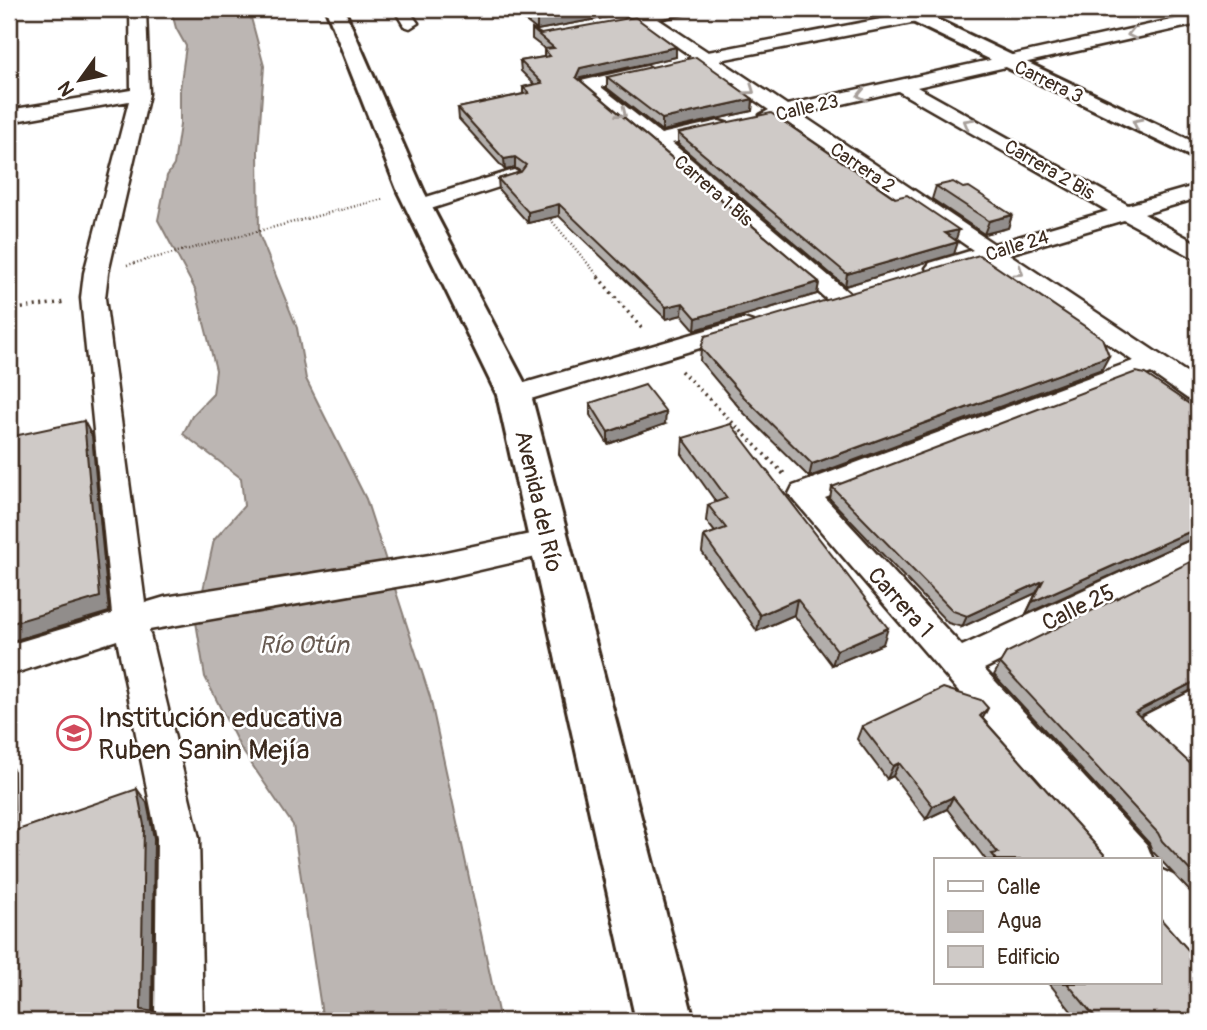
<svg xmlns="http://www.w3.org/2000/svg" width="1207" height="1030" font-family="Pangolin,sans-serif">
<rect width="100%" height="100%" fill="#fff"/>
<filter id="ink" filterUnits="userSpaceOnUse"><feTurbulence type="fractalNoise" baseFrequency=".0143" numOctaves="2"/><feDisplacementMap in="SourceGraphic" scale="14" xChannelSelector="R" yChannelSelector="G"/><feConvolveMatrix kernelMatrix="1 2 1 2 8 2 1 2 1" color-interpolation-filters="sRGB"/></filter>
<g filter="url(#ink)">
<!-- water -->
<path fill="#bcb6b3" stroke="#887e77" stroke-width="2" d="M171,9H244L250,14L264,66L258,151L259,234L297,328L306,379L366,499L430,697L500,1021H323L293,825L240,747L205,677L198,634L196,622L214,540L244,506L241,478L183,434L192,416L213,394L216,370L196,291L158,220L167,176L174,165L180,125V89L186,46L176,28Z"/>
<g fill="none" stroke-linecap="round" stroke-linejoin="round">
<!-- minor casing -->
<g stroke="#3b2a1e" stroke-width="5">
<path id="minor" d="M130,9H146L149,94L108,273L105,298L145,603L165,597L436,554L549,530L560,534L565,542L560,550L549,554L436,580L149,630L199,838L203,1021H155L157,838L117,640L9,675V645L112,614L81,298L84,273L129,101L9,122V110L131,90Z
M394,9H408L418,23L410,28L404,26Z
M626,9L647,12L694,9L692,12L658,19L708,52L917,12L925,17L917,22L720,60L787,105L1198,14V24L917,87L1128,205L1198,185V198L1144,214L1198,244V260L1124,220L1009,254L1198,380V402L1188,399L1151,373L825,498L962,646L1198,537V563L984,669L1147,845L1153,860H1104L789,494L793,486L1133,361L988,261L938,275L930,273L926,268L930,263L973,250L781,118L762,119L760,115L769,110L702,64H689L687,60L691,56L642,22H628L626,19L631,15ZM898,91L1108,211L994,244L800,114Z
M647,66L656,71L653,75L601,87L661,134L719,121L726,123L729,127L726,131L672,143L849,293L852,298L849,303H831L578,85L581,81Z
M514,170L524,176L521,180L418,213L407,207L410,202Z
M744,319L753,322L757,327L753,332L514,404L504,401L500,395L504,389Z
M1160,869L1175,876L1198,901V956L1182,950L1160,924Z"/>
</g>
<!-- tertiary casing -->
<g stroke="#3b2a1e" stroke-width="6">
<path id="tertiary" d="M892,9H915L1198,144V160L894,13Z"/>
</g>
<!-- secondary casing -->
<g stroke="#3b2a1e" stroke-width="6">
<path id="secondary" d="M326,9H344L424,192L531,395L694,1021H636L497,395L398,192Z
M1171,9H1198V22L1173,13Z"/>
</g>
<!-- path-far2 -->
<path stroke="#3b2a1e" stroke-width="2.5" stroke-dasharray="1 2.5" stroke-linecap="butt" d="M546,214L600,278
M127,265L383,199"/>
<!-- path-far1 -->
<path stroke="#3b2a1e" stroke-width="3.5" stroke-dasharray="2 4.5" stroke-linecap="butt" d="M598,277L644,331
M9,310L65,302
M681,371L784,474"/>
<!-- path -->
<path stroke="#3b2a1e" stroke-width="4.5" stroke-dasharray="2 5" stroke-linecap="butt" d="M782,472L784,474"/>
<!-- minor -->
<use href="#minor" fill="#fff" fill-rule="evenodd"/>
<!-- tertiary -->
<use href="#tertiary" fill="#fff" fill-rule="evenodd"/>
<!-- secondary -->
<use href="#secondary" fill="#fff" fill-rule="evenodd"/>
</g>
<!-- wall -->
<path fill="#b2aeab" stroke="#3b2a1e" stroke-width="2" d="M510,9H619V15L537,30Z
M532,29L541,34L676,47V57L580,78V80L819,282L817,294L695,330L682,315L666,319L559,216L528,223L499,190L498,179L521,172L515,168L505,170L459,119L458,108L523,94V87L534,84L521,71L520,61L544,57V49H545L532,39Z
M607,77L734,86L753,99L752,111L662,131L607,88Z
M678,133L956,240L954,254L845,286L678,144Z
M936,186L963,188L1012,215L1008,228L984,234L932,199Z
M701,348L1102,369L809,477L742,411L700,361Z
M590,403L665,424L608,444L590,415Z
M1198,410V536L1026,614L1036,593L962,627L948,623L830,499L832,487Z
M683,438L883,644L832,665L794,615L757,631L702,552L704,536L715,532L706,521L708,505L716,502L682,454Z
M1006,653L1198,687L1139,717L1197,770H1198V900L1152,851L1149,843L994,675Z
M983,719L1109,860H986L947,809L926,819L893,776L887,779L857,739L862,726Z
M1049,983H1160L1198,1021H1079Z"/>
<!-- shaded-wall -->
<path fill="#918d8b" stroke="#3b2a1e" stroke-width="2" d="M589,9H619V15L537,30V19Z
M676,47V57L580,78L576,87V77L580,68Z
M753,99L752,111L662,131V119Z
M515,157V168L505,170L504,159Z
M559,204V216L528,223V212Z
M1012,215L1008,228L984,234L989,221Z
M959,230L955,242L945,233Z
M958,242L954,254L845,286L847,274Z
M819,282L817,294L695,330L696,318Z
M683,303L682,315L666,319V307Z
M1109,356L1102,369L809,477L812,464Z
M666,412L665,424L608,444V432Z
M84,421L92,436L109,612L9,642V624Z
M1198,528V536L1026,614L1032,602Z
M1043,581L1036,593L962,627L967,616Z
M797,599L794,615L757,631L760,615Z
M888,628L883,644L832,665L837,650Z
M1198,680V687L1126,723L1135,712Z
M988,708L981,722L980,716Z
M899,763L893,776L887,779L893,766Z
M9,764L14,771L15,849L9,842Z
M137,789L147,803L154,838L152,1021L141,1010Z
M953,797L947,809L926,819L933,806Z
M163,1013L172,1021H164Z"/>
<!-- building -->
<path fill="#cfcac7" stroke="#3b2a1e" stroke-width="2" d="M524,9H589L537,19Z
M635,17L676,47L580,68L576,77L819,282L696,318L683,303L666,307L559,204L528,212L498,179L521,172L526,165L515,157L504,159L458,108L529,93L523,87L542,83L520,61L550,56L544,49L554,48L532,29L541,34Z
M696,57L734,84H732L753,99L662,119L607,77Z
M771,113L895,198L907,195L959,230L945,233L958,242L847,274L678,133Z
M953,182L963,188L969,187L1012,215L989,221L936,186Z
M979,255L1102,338L1109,356L812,464L744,397L701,348L705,336Z
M1136,372L1145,374L1198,410V528L1032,602L1043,581L967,616L953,611L832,487Z
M645,385L666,412L608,432L590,403Z
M84,421L100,597L9,624V437Z
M731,424L888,628L837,650L797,599L760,615L704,536L726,528L708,505L727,498L683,438Z
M1198,558V680L1135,712L1197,770H1198V879L1162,841L1158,833L1000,663L1006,653Z
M943,688L981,700L988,708L980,716L1109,860H997L992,854L998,853L953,797L933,806L899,763L893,766L862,726Z
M137,789L144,825L141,1010L163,1013L164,1021H9V833Z
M1160,918L1198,961V1021H1098L1067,983H1160Z"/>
<!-- one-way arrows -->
<defs><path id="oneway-chevron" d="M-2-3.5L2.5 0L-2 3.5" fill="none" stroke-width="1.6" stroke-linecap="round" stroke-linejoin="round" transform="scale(1.75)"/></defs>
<g stroke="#a79f9a">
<use href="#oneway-chevron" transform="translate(1132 34) rotate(167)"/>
<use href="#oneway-chevron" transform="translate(750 90) rotate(35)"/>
<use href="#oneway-chevron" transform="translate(862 95) rotate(167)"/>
<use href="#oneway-chevron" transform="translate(622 113) rotate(38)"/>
<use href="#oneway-chevron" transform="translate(968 123) rotate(-150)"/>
<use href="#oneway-chevron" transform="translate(1137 123) rotate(-154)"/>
<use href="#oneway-chevron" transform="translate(1019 272) rotate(34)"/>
</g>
</g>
<!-- icons -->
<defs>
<g id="school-ring" transform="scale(1.75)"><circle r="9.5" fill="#fff" stroke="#d1495b" stroke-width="1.5"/><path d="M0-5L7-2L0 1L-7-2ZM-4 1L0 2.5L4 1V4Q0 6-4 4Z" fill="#d1495b"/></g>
</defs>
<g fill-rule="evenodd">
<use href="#school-ring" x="74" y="733"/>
</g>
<g text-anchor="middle" stroke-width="5" stroke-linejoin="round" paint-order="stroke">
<!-- far-street labels -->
<g font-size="19" fill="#3b2a1e" stroke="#fff">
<text transform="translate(1049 81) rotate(26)" y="7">Carrera 3</text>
<text transform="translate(807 107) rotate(-13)" y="7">Calle 23</text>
<text transform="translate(863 167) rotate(34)" y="7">Carrera 2</text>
<text transform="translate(1050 169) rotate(30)" y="7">Carrera 2 Bis</text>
<text transform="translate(714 190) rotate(41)" y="7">Carrera 1 Bis</text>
<text transform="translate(1017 245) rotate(-17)" y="7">Calle 24</text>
</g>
<!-- street labels -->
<g font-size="23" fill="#3b2a1e" stroke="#fff">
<text transform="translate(539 501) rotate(77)" y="8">Avenida del Río</text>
<text transform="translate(901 602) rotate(48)" y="8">Carrera 1</text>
<text transform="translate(1078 607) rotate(-26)" y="8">Calle 25</text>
</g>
<!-- water labels -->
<g font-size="24" font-style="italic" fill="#685b52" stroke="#fff">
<text x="304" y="653">Río Otún</text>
</g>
<!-- near-poi labels -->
<g font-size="28" fill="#3b2a1e" stroke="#fff" text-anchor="start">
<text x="98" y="727">Institución educativa<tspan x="98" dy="32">Ruben Sanin Mejía</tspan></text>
</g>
</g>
<!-- margin -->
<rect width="1207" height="1030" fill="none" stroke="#fff" stroke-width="35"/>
<rect x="18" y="18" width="1172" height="995" fill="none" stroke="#3b2a1e" stroke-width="2.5" filter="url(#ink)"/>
<!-- legend -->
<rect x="934" y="858" width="228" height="126" fill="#ffffff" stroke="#b1aaa5" stroke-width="2"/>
<rect x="948" y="881" width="35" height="10" fill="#ffffff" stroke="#b1aaa5" stroke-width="2"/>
<text x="997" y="894" font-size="21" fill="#3b2a1e">Calle</text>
<rect x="948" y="911" width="35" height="21" fill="#bcb6b3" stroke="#b1aaa5" stroke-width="2"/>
<text x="997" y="928" font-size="21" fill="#3b2a1e">Agua</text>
<rect x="948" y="946" width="35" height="21" fill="#cfcac7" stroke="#b1aaa5" stroke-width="2"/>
<text x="997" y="964" font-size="21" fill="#3b2a1e">Edificio</text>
<!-- north arrow -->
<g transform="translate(80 80) rotate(237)" stroke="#ffffff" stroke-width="5" paint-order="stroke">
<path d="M0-5L12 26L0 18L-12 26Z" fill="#3b2a1e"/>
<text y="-10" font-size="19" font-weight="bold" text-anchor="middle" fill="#3b2a1e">N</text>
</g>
</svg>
